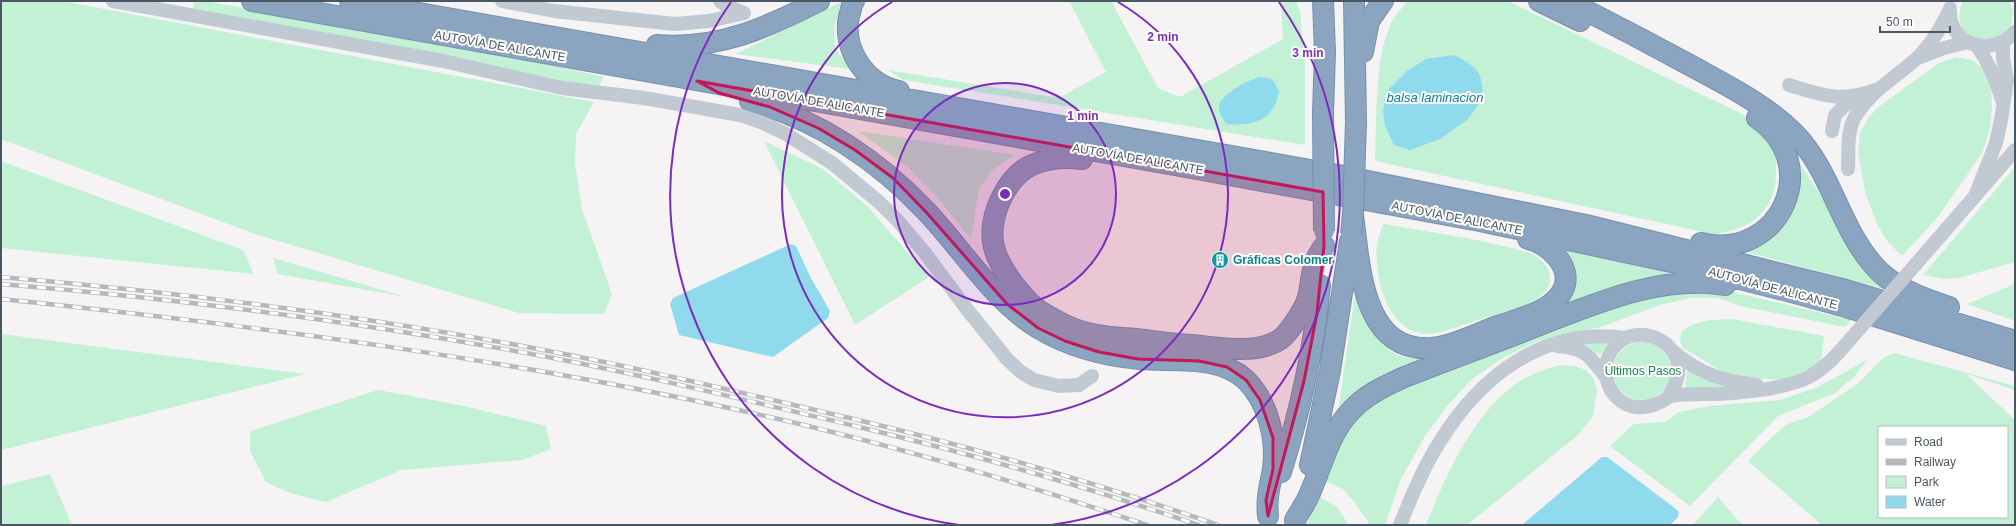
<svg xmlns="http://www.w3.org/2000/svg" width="2016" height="526" font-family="Helvetica,sans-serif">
<rect width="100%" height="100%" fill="#f5f3f3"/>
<!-- green -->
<path fill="#c3f1d5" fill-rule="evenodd" d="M1,1H62L594,102L576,134L575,163L582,209L612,294L604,314L519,313L255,234L1,139Z
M194,1H204L458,45L604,77L599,86L561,81L193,10Z
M1069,1H1111L1158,88L1180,97L1283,39L1281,1H1296L1300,11L1305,66V145L903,80L888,70L1059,98L1106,72Z
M1408,1H1508L1746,116C1757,125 1771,136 1776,151C1777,156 1776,164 1776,169C1778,209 1751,231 1713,234L1375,161C1377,121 1374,60 1391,23C1395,15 1402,8 1408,1Z
M1964,1H2009L2013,12L2011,27L1991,42C1985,40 1975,40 1969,36C1959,28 1956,12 1964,1Z
M841,2L834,28L835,48L850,69L736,54Z
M1956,57L1972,60L1985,70L1991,86L1992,108L1990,128L1983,151L1967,175L1938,217L1902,256L1888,242L1878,226L1866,195L1858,153L1860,133L1868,119L1877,108L1939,63Z
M858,131L1015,155L991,171L979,189L971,239L937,197L908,167Z
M764,141L823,169L867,206L929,277L855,325Z
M1797,159L1827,205L1836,226L1860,260L1887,285L1884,289L1747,252L1763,242Z
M1,161L243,250L254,274L1,248Z
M2015,167V262L1959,278L1942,279L1923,275Z
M1383,224C1424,231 1467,237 1508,247C1518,250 1533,252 1541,260C1550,268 1554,282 1545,292C1535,304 1502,313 1487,317C1474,321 1441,334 1429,334C1387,334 1374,277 1377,245C1378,238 1381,231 1383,224Z
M1559,246L1680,276L1557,309Z
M273,258L406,297L278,274Z
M2015,284V321L1967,304Z
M1356,288C1365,310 1374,345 1398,355C1406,358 1417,358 1426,358C1386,371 1366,378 1338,412Z
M1703,289L1732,292L1851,320L1845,327L1741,306L1717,298H1690L1659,305L1601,327L1560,335L1533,343L1501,359L1471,380L1448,405L1425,436L1401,479L1385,525H1370L1355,503L1343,489L1325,481L1329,461L1354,419L1371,405L1409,381L1619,302Z
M1731,319L1824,336L1821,361L1814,367L1782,380L1737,377L1721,371L1682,347L1680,339L1682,331C1697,320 1712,320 1731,319Z
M1,334L305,374L1,450Z
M1594,341L1607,343L1600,355L1578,345Z
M1613 371a29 29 0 1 1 58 0a29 29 0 1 1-58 0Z
M1894,353L2015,386V390L1966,374L2015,420V525H1822L1748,461L1783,427L1792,422L1807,418L1860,382L1883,358ZM1879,427H2007V517H1879Z
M1867,360L1855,376L1835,393L1778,416L1690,506L1610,446L1634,424L1665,422L1679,412L1709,406L1780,400L1818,387Z
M1559,365L1575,366L1586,370L1594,379L1597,391L1593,416L1578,435L1467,525H1426C1446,475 1476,406 1525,378C1536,372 1548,369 1559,365Z
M1687,369L1700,378L1735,389L1685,390Z
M378,390L464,406L546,426L551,449L522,460L401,470L326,502L290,493L266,482L250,451V431Z
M50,474L72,525H1V486Z
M1318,496L1336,506L1349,525H1307Z
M1718,497L1742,525H1743H1693Z"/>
<!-- water -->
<path fill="#90daee" d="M1454,55C1479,68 1482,71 1483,99L1467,120L1440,139L1410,150L1394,145L1385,126L1383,111L1386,92L1407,71L1426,59Z
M1259,77L1272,79L1279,91C1274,121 1253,126 1226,124L1219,112L1220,102C1231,89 1243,83 1259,77Z
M791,244L796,246L811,278L830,311L828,318L773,357L679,335L670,304L673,298Z
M1602,457H1607L1676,509L1679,512L1678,517L1670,525H1522Z"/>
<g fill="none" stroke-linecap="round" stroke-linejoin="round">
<!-- highway casing -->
<g stroke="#7690ad" stroke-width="22">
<path id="highway" d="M252,1L1197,169L1480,221L1685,265L1780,289L1846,307L2015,360
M350,1L1333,174L1586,225L1846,290L2015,341
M854,1C851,5 851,11 849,16C842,49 865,84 899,91
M1354,1L1356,122
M1539,1L1580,21
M1567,1C1611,23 1655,46 1699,70C1732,88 1767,106 1794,133C1833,172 1840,233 1880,272C1899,290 1925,299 1949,307
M657,45C718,50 766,28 819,1
M1363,52L1369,21L1383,1
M750,101C817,119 879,161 926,211C963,250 992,299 1038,328C1068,346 1105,356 1140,359C1174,362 1218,354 1246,380C1268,402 1277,439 1273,469C1270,486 1266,498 1268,516
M1323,113L1325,52L1323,1
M1082,159C1065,157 1048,158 1032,165C1007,176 989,215 993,242C996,263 1015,288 1030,303C1038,311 1053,319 1063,324C1086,336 1111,337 1136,339C1154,341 1172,344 1191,345C1218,347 1258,356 1282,338C1290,331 1306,307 1308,297C1311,286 1311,273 1315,262C1317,256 1321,251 1324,246
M1353,215C1360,264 1361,353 1432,348C1454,346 1478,333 1498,326C1520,318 1552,312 1563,290C1574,267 1548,243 1528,239
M1701,243C1779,262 1825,165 1757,118
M1310,465L1330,371L1350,241
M1281,472C1300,412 1314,347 1320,285
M1295,520C1300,511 1306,503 1310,493C1325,459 1329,429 1359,403C1372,392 1387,385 1402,378C1445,361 1489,345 1532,328C1592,305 1659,274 1725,285"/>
</g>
<!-- minor -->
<path stroke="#c1cad2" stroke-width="14" d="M113,1L443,61L562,88L644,98L740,115L763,123L786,134L832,163L879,202L898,221L925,253L966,308L1007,359L1021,372L1034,380L1059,386L1079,385L1092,376
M502,1L554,11L675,24L709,21L744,13
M720,1L727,6L744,13
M1950,8C1948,46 1991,58 2015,32
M1977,46C1989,63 1996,79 2002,100
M1918,58L1944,48L1968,42
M1789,85C1821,95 1842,103 1875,90
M1832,131L1835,115L1854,97
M1848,169C1849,152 1846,131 1856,115C1873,89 1894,79 1916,59C1931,45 1941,28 1950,9
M1975,196L1996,143L2001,120L2007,80L2003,58V42
M1916,264L2015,150
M1557,346C1586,348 1589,356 1606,377
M1674,352C1700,374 1723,381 1757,385
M1669,396C1675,386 1680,376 1678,365C1674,337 1636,325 1617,344C1597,363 1605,398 1631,406C1641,409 1654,406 1663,401C1666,399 1668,397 1671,396C1686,393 1704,394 1719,394C1735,393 1752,391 1767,389C1801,383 1817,377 1840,351
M1400,525C1411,497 1423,468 1439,443C1480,376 1544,326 1626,338"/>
<!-- highway -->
<use href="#highway" stroke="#8ba5c1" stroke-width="20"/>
<!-- rail casing -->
<g stroke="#b5b8bd" stroke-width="4.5">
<path id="rail" d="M1,277C188,293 374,317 559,353C659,372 758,397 858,420C979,449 1100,484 1218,525
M1,284C181,299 360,322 537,355C644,375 749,401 855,426C971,454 1085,486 1198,525
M1,299C260,326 520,360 774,418C900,447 1024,484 1147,525"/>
</g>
<!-- rail -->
<use href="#rail" stroke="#fff" stroke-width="3" stroke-dasharray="9" stroke-linecap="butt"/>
<!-- highway-bridge casing -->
<g stroke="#7690ad" stroke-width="22" stroke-linecap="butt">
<path id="highway-bridge" d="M1323,113L1324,231
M1351,234L1353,214L1356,122"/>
</g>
<!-- minor-bridge -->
<path stroke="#c1cad2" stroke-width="14" d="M1840,351L1916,264"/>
<!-- highway-bridge -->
<use href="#highway-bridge" stroke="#8ba5c1" stroke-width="20"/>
</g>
<!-- marked area -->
<path fill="#c2185b" fill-opacity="0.2" stroke="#c2185b" stroke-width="3" stroke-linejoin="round" d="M697,81L1323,192L1324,246L1317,313L1304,381L1268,516L1266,500L1273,469V438L1260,400L1246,380L1227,367L1199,361L1138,359L1099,352L1065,341L1038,328L1007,304L926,212L893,178L855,150L818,128L770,107L719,93Z"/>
<!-- distance rings -->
<circle cx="1005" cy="194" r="111" fill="#7b2cbf" fill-opacity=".12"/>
<g fill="none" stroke="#7b2cbf" stroke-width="2">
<circle cx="1005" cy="194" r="111"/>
<path d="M1118 2A223 223 0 1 1 892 2"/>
<path d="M959 525A334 334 0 0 1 731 2M1279 2A334 334 0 0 1 1051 525"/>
</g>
<!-- icons -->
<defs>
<g id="building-disc" transform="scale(0.9)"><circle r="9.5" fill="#0f9aa8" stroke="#fff"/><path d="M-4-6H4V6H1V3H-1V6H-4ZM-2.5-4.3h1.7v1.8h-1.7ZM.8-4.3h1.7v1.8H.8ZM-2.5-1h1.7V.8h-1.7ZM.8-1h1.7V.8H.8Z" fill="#fff"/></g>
</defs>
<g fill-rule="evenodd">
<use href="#building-disc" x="1220" y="260"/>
</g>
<g text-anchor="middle" stroke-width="4" stroke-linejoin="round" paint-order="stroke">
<!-- street labels -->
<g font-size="12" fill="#4a5661" stroke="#fff">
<text transform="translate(500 46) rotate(10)" y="4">AUTOVÍA DE ALICANTE</text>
<text transform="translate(819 102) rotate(10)" y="4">AUTOVÍA DE ALICANTE</text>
<text transform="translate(1138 159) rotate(10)" y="4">AUTOVÍA DE ALICANTE</text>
<text transform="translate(1457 218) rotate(11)" y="4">AUTOVÍA DE ALICANTE</text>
<text transform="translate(1773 288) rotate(15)" y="4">AUTOVÍA DE ALICANTE</text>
</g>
<!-- culture labels -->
<g font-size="12" font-weight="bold" fill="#0d838f" stroke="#fff" text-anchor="start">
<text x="1233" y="264">Gráficas Colomer</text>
</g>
<!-- park labels -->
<g font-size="12" fill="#17864f" stroke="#fff">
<text x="1643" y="375">Últimos Pasos</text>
</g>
<!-- water labels -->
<g font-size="13" font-style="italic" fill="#0c7c9b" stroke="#fff">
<text x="1435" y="102">balsa laminacion</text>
</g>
</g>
<circle cx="1005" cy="194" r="6" fill="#7b2cbf" stroke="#fff" stroke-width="2"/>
<g font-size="12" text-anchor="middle" font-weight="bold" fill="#7b2cbf" stroke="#fff" stroke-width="4" stroke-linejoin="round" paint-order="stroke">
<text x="1163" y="41">2 min</text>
<text x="1308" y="57">3 min</text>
<text x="1083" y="120">1 min</text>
</g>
<!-- border -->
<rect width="2016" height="526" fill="none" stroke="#4a5661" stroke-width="4"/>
<!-- legend -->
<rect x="1878" y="426" width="130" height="92" fill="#ffffff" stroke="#b7bbc0"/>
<rect x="1886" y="439" width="20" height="6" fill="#c1cad2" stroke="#b7bbc0"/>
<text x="1914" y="446" font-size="12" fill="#4a5661">Road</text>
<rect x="1886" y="459" width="20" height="6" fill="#b5b8bd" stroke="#b7bbc0"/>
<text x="1914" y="466" font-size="12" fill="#4a5661">Railway</text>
<rect x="1886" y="476" width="20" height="12" fill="#c3f1d5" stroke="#b7bbc0"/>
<text x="1914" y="486" font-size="12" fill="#4a5661">Park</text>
<rect x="1886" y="496" width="20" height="12" fill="#90daee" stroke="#b7bbc0"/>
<text x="1914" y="506" font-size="12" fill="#4a5661">Water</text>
<!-- scale -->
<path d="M1880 26v6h70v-6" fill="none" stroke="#4a5661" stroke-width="2"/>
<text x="1886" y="26" font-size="12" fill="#4a5661" stroke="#ffffff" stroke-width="3" paint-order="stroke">50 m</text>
</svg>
